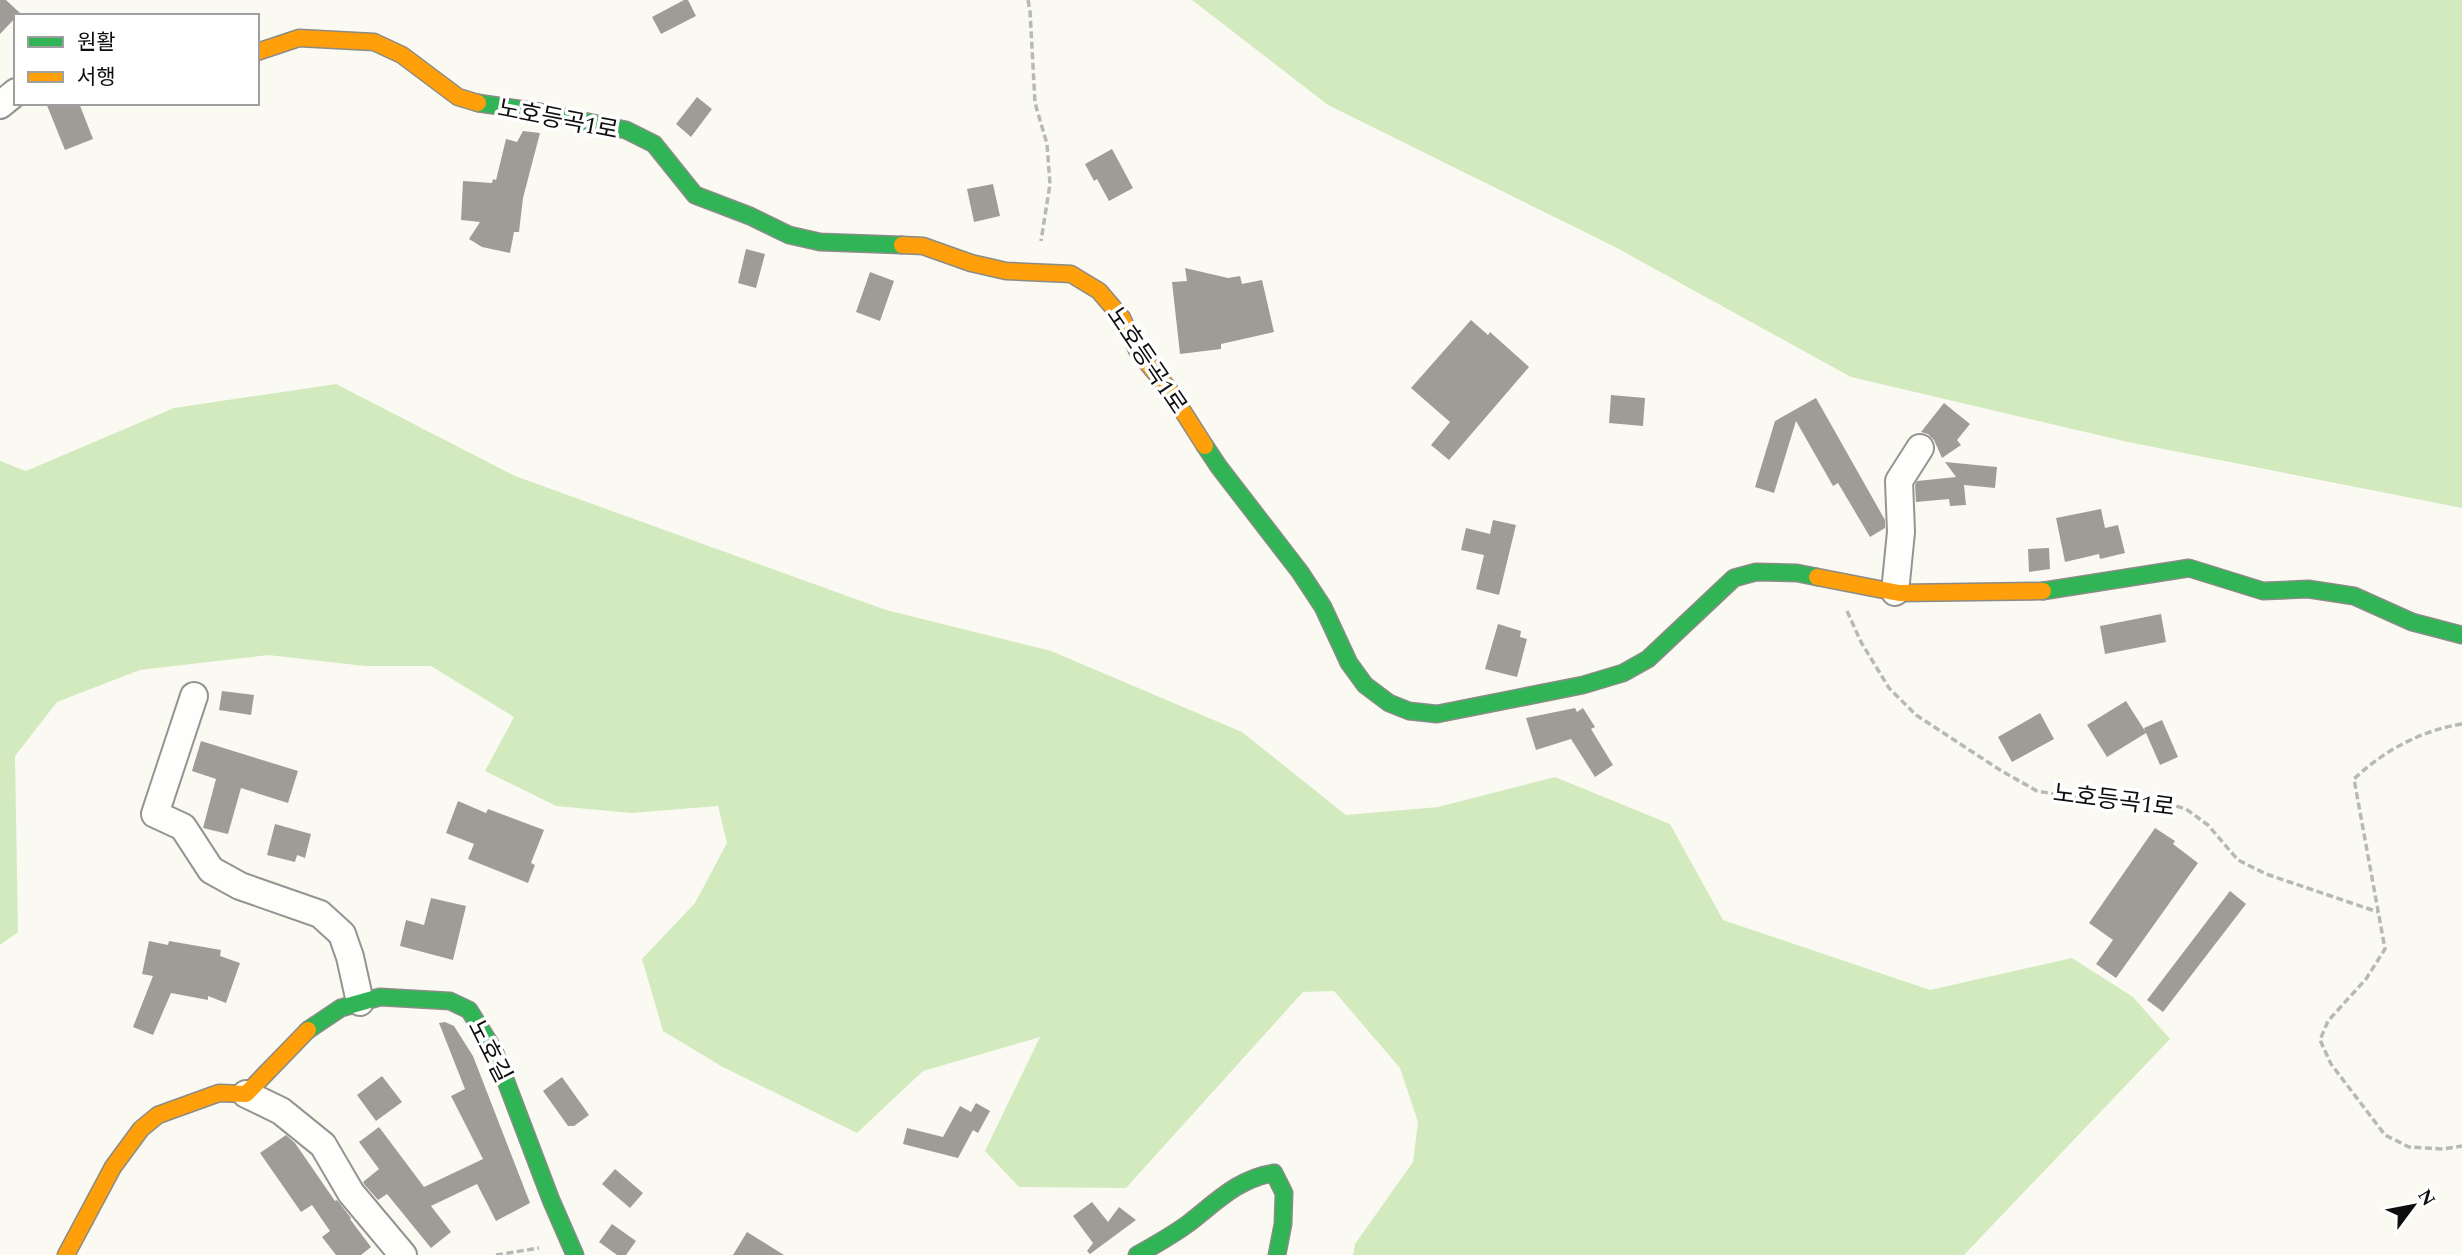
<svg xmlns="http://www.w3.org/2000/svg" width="2462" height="1255" font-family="Spectral,'Noto Sans KR',serif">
<rect width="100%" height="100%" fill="#fbfaf2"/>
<!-- forest -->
<path fill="#d3eabf" d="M1192,0H2462V508L2128,442L1851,377L1615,247L1328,105Z
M336,384L515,476L886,610L1051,651L1242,732L1346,815L1438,807L1555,777L1670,824L1723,920L1930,990L2072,958L2133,997L2170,1039L1964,1255H1353L1355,1244L1413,1162L1418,1122L1400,1068L1334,991L1303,992L1126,1188L1019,1187L985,1151L1040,1037L923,1071L857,1133L721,1066L663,1031L642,959L695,903L727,843L718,806L631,813L556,806L485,771L514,717L431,666H365L268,655L140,670L57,702L15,756L18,932L0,945V461L26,471L174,408Z"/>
<!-- building -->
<path fill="#9f9c98" d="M0,0H6L20,13L0,34Z
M684,0H688L696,16L661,34L652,17Z
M697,97L712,109L691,137L676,124Z
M46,103H79L93,139L65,150Z
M523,131L540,133L523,198L519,232H514L510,253L482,247L469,239L480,222L461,220L463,181L492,183L493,179L496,180L506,139L517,142Z
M1112,149L1133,188L1109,201L1097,179L1094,181L1085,164Z
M993,184L1000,216L974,222L967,189Z
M746,249L765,254L756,288L738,283Z
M1185,268L1228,278L1240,276L1242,284L1262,280L1274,332L1221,344V349L1180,354L1172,282L1187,281Z
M870,272L894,281L880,321L856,312Z
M1471,320L1488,335L1490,332L1529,367L1449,460L1431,445L1450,422L1411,388Z
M1611,395L1645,398L1643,426L1609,423Z
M1816,398L1885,520V528L1870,537L1838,483L1833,486L1796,421L1774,493L1755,487L1775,421Z
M1944,403L1970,424L1957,440L1961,445L1942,458L1934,440L1928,434L1921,432Z
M1945,462L1997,467L1995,488L1964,485L1966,505L1950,506L1949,499L1916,502L1915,485L1917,481L1956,477Z
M2101,509L2105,528L2118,525L2125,553L2100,559L2099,554L2065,562L2056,518Z
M1493,520L1516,525L1499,595L1476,589L1484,555L1461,550L1466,528L1490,534Z
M2049,548L2050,569L2029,572L2028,549Z
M2161,614L2166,642L2105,654L2100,626Z
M1498,624L1521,631L1520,637L1527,639L1517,677L1485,669Z
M222,691L254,695L251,715L219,710Z
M2126,701L2145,731L2144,728L2162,720L2178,757L2160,765L2146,733L2107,757L2087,725Z
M1575,708L1577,712L1583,708L1595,727L1591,729L1613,765L1595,777L1571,739L1536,750L1526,718Z
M2040,713L2054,739L2012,762L1998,737Z
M201,741L298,771L288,803L241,788L228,834L203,828L216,779L192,771Z
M458,801L486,813L488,809L544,830L531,863L535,865L528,883L468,859L474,844L446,833Z
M275,824L311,834L305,858L297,855L295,862L267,855Z
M2155,828L2175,841L2173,844L2198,863L2116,978L2096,964L2113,940L2089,923Z
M2230,891L2246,904L2163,1012L2147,1000Z
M431,898L466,906L453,960L400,946L406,920L424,925Z
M149,941L168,945L169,941L221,950L220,956L240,963L226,1003L208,996V1000L171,993L153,1035L133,1027L153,976L142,974Z
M445,1022L454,1026L473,1056L530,1203L496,1221L477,1184L431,1206L451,1232L431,1248L387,1194L378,1200L364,1184L363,1182L379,1169L359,1142L379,1127L424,1187L483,1159L451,1096L465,1089L439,1023Z
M382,1076L402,1102L376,1121L357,1095Z
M562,1077L589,1115L574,1126H568L543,1091Z
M976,1103L990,1111L978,1133L973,1130L958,1158L903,1144L907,1128L943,1137L960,1106L971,1112Z
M286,1135L295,1143L335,1201L337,1200L351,1218L350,1219L371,1247L361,1255H336L322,1237L330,1231L312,1205L301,1212L260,1153Z
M615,1169L643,1193L630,1208L602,1184Z
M1092,1202L1108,1222L1119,1207L1136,1220L1090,1254L1087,1251L1093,1243L1073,1216Z
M612,1224L636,1241L626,1255H617L599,1242Z
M747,1232L784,1255H733Z"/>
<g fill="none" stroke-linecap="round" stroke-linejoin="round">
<!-- street casing -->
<g stroke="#959491" stroke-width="30">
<path id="street" d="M0,105L16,92
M1895,592L1901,532L1899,481L1920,448
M194,696L155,814L183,827L211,870L240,886L320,914L342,934L350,957L360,1002
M246,1094L281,1111L323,1145L351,1193L403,1255"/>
</g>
<!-- fast casing -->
<g stroke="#8b8b87" stroke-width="19">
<path id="fast" d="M478,103L546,113L626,130L654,144L695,195L750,216L789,235L820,242L902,245
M1205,446L1219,467L1300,572L1323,607L1349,663L1365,685L1389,703L1409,711L1437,714L1583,685L1623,673L1648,659L1734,578L1756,572L1797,573L1817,577
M2043,591L2189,568L2263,591L2308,589L2354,596L2412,622L2462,635
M308,1030L341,1008L380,997L450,1001L469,1010L494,1050L551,1200L575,1255
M1137,1255C1155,1245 1173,1235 1189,1223C1216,1202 1239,1178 1274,1173L1284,1193L1283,1224L1277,1255"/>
</g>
<!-- slow casing -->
<g stroke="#8b8b87" stroke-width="19">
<path id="slow" d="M257,52L299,38L374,42L402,55L458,97L478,103
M902,245L923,246L971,263L1006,271L1071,274L1099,291L1122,318L1138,352L1168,388L1205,446
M1817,577L1899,593L2043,591
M66,1255L113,1167L141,1129L158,1115L219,1093L246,1094L308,1030"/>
</g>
<!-- path -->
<path stroke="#b8b8b6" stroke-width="3.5" stroke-dasharray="7 3.5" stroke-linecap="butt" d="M1028,0L1030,11L1035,103L1047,144L1050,184L1041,241
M1847,611L1861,642L1889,688L1916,715L2000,770L2037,791L2089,800L2169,804L2186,809L2208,825L2238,860L2266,874L2378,912
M2462,724C2422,730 2383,751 2354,779L2385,949L2366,979L2328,1021L2320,1040L2331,1064L2385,1135L2409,1147L2443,1149L2462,1146
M496,1255L539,1248"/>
<!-- street -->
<use href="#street" stroke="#fefefd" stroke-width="26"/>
<!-- fast -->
<use href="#fast" stroke="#30b455" stroke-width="16"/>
<!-- slow -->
<use href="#slow" stroke="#ff9f0a" stroke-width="16"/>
</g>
<g text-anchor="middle" stroke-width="7" stroke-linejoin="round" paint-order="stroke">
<!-- street labels -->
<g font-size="24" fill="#0e0e0e" stroke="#fff">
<text transform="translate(558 119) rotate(11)" y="8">노호등곡1로</text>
<text transform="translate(1147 360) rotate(56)" y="8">노호등곡1로</text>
<text transform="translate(2114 800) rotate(7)" y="8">노호등곡1로</text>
<text transform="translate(490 1051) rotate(63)" y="8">노호길</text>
</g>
</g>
<!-- legend -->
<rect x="14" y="14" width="245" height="91" fill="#ffffff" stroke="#9f9f9f" stroke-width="2"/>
<rect x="28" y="37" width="35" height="10" fill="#30b455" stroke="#9f9f9f" stroke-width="2"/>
<text x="77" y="49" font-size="21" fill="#0e0e0e">원활</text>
<rect x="28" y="72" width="35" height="10" fill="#ff9f0a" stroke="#9f9f9f" stroke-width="2"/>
<text x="77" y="84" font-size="21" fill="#0e0e0e">서행</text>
<!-- north arrow -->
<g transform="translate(2413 1206) rotate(58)" stroke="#ffffff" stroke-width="5" paint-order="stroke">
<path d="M0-5L12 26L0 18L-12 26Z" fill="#0e0e0e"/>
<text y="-10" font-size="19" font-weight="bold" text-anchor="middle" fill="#0e0e0e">N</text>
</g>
</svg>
